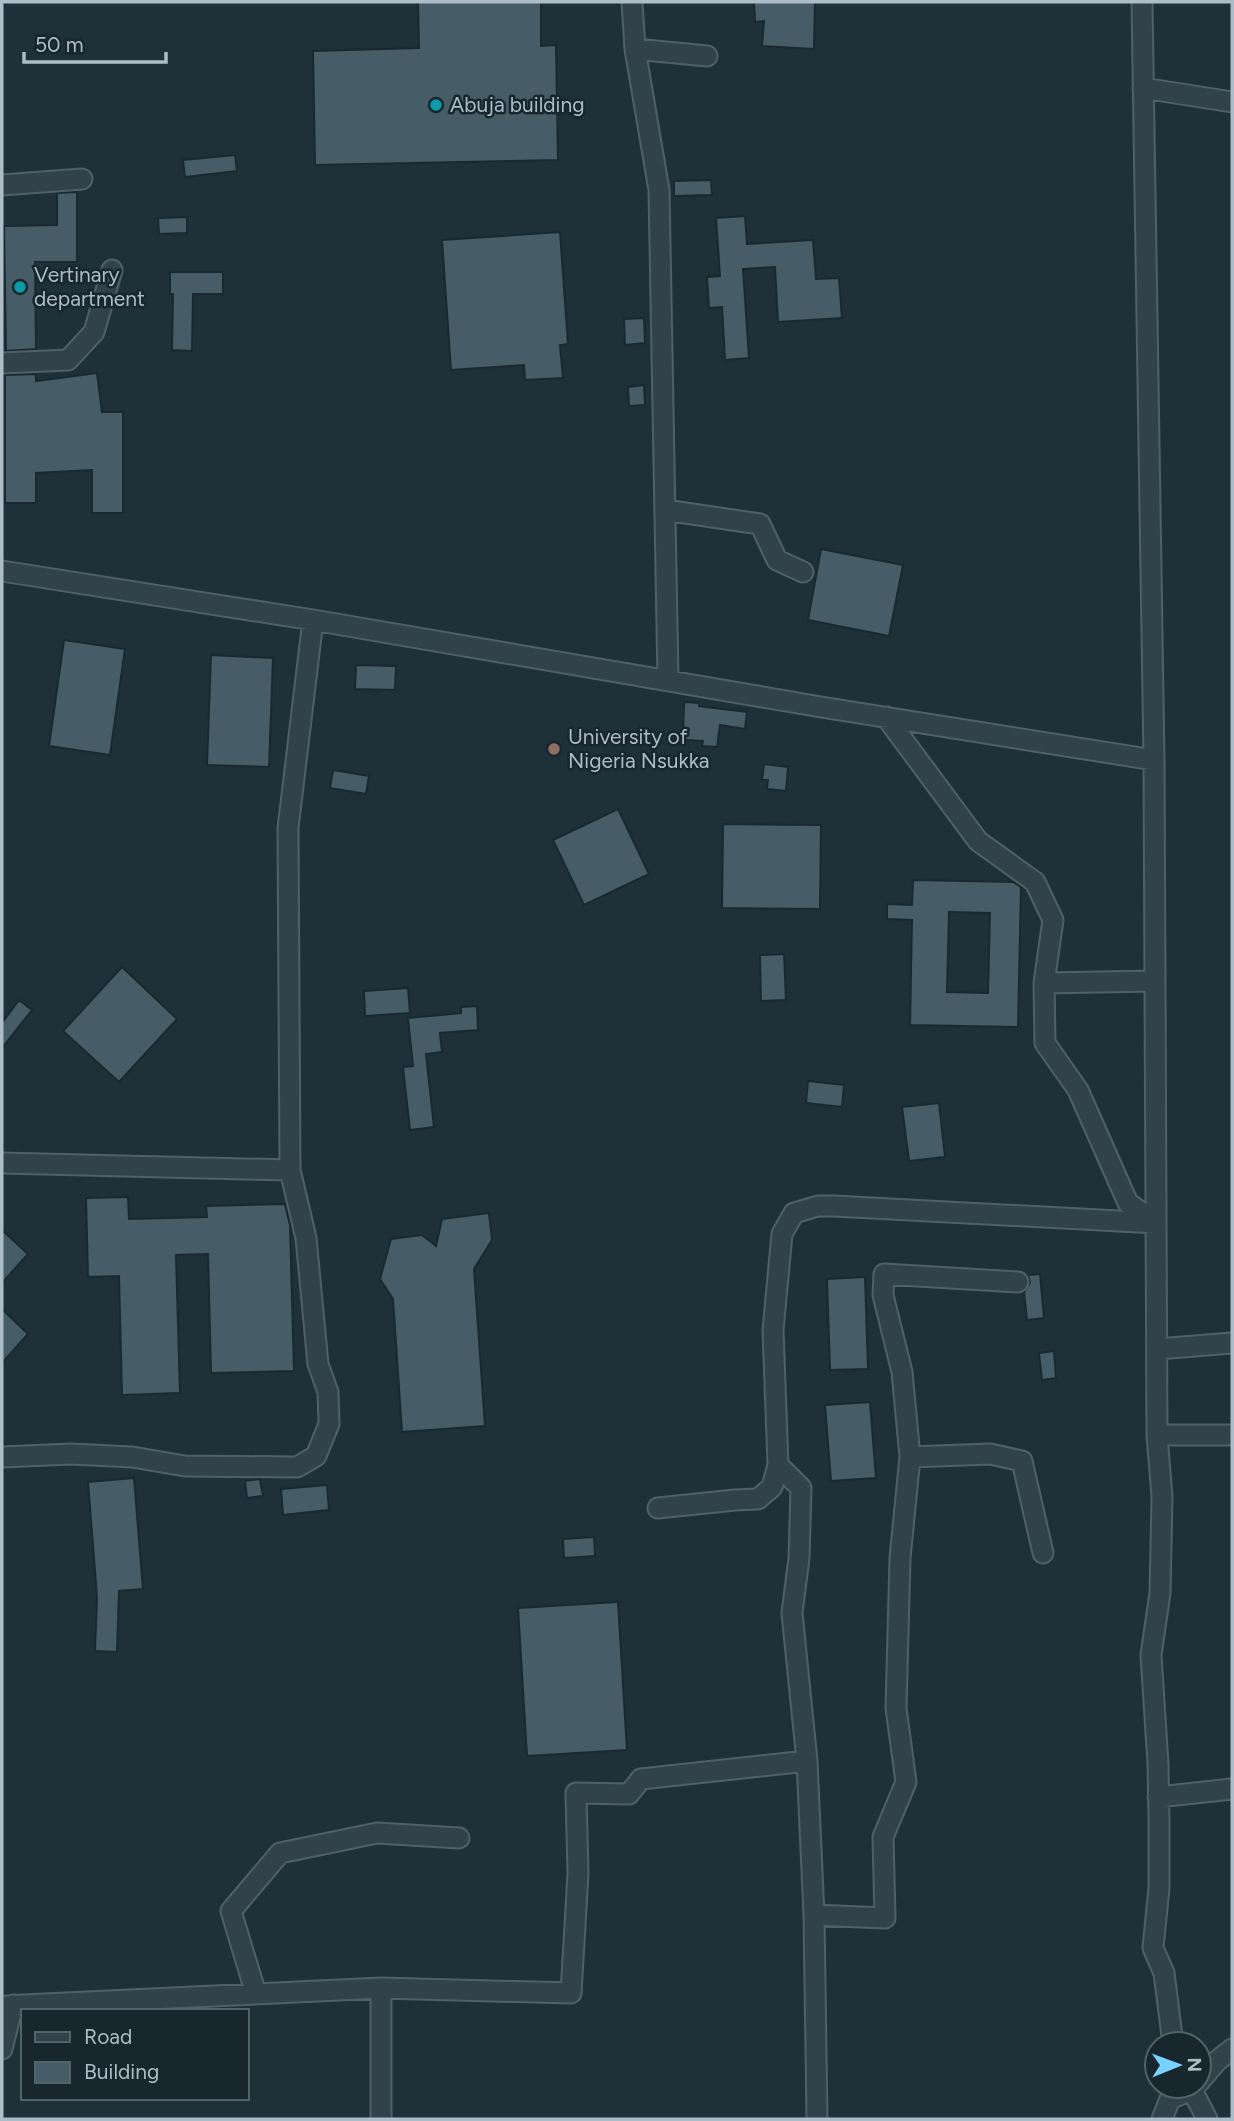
<svg xmlns="http://www.w3.org/2000/svg" width="1234" height="2121" font-family="Figtree,sans-serif">
<rect width="100%" height="100%" fill="#1e3139"/>
<!-- building -->
<path fill="#465c66" stroke="#1a2930" stroke-width="2" fill-rule="evenodd" d="M418,2H541V46L556,45L558,160L315,165L313,51L419,48Z
M754,2H815L814,49L762,46L764,21L755,22Z
M235,155L237,171L185,177L183,160Z
M711,180L712,195L674,196V181Z
M77,192V262H35L36,349L6,351L4,226L57,225V193Z
M745,216L747,244L813,240L816,279L839,278L842,318L778,322L775,267L743,269L749,358L725,360L722,307L709,308L707,277L720,276L716,218Z
M187,217V233L159,234L158,218Z
M560,232L568,344L560,345L563,378L525,380L524,365L451,370L442,240Z
M170,272H223V294H193L192,351L172,350L173,294H170Z
M644,318L645,343L625,345L624,319Z
M97,373L102,412H123V513H92V470L36,473V503H5V375L36,374V381Z
M644,385L645,405L629,406L628,387Z
M821,549L903,565L889,636L808,620Z
M64,640L125,649L110,755L49,746Z
M211,655L273,658L269,767L207,765Z
M356,665L396,666L395,690L355,689Z
M684,702L699,703V706L747,712L745,729L720,725L717,747L702,746L703,741L683,740Z
M764,764L788,767L786,791L767,789L768,780H762Z
M333,770L369,776L366,794L330,788Z
M618,809L649,874L584,905L553,840Z
M723,824L821,825L820,909L722,908Z
M913,880L1013,882L1021,887L1018,1027L910,1025L912,920L887,919V904L912,905ZM949,912L990,913L988,993L947,992Z
M784,954L786,1000L761,1001L760,955Z
M122,967L177,1019L119,1082L63,1031Z
M408,988L410,1013L365,1016L364,991Z
M19,1000L32,1010L2,1048V1023Z
M477,1006L478,1030L440,1033L442,1052L426,1054L434,1127L410,1130L403,1067L413,1066L408,1018L461,1013V1007Z
M808,1081L844,1085L842,1107L806,1103Z
M939,1103L945,1157L909,1161L902,1107Z
M128,1197L129,1219L207,1217L206,1206L285,1204L290,1225L294,1371L211,1373L208,1254L176,1255L180,1393L122,1395L119,1276L88,1277L86,1198Z
M489,1213L492,1240L474,1269L485,1426L402,1432L393,1299L380,1279L391,1239L422,1235L436,1246L442,1219Z
M2,1230L28,1254L2,1283Z
M1040,1274L1044,1318L1027,1320L1024,1292L1030,1283L1028,1275Z
M865,1277L868,1369L830,1370L827,1279Z
M2,1309L28,1334L2,1363Z
M1054,1351L1056,1378L1042,1380L1039,1353Z
M870,1402L876,1478L831,1481L825,1405Z
M134,1478L143,1589L119,1591L117,1652L95,1651L97,1597L88,1482Z
M260,1479L263,1496L247,1498L245,1481Z
M327,1485L329,1510L283,1515L281,1489Z
M594,1537L595,1556L564,1558L563,1539Z
M618,1602L627,1750L527,1756L518,1608Z"/>
<g fill="none" stroke-linecap="round" stroke-linejoin="round">
<!-- minor casing -->
<g stroke="#506068" stroke-width="23">
<path id="minor" d="M632,2L635,49
M1142,2L1154,760L1157,1435L1162,1497L1160,1593L1151,1655L1158,1764L1159,1819V1888L1153,1948L1164,1973L1173,2044
M1143,88L1232,102
M2,185L82,179
M2,363L68,360L94,332L112,270
M665,510L760,524L777,560L803,572
M2,571L313,620L821,707L1154,760
M668,680L659,190L635,49L707,56
M886,717L978,841L1035,882L1053,920L1044,983L1155,981
M1044,983L1045,1043L1078,1090L1128,1203L1155,1222
M2,1163L290,1170
M1157,1349L1232,1343
M1157,1435H1232
M2,1457L71,1454L132,1457L185,1466L297,1467L316,1456L329,1424L328,1392L318,1364L306,1238L290,1170L288,828L313,620
M910,1457L990,1454L1022,1461L1043,1553
M778,1465L801,1488L799,1558L792,1613L807,1761L814,1915L817,2119
M658,1508L735,1500L758,1499L772,1487L778,1465L773,1330L782,1234L794,1213L818,1206H834L1156,1223
M1158,1797L1232,1789
M814,1915L885,1918L883,1837L906,1782L896,1708L900,1558L910,1457L902,1372L883,1295L884,1274L1018,1282
M381,1988L571,1993L578,1874L576,1793L629,1794L641,1779L807,1761
M256,1994L231,1911L280,1853L377,1833L459,1838
M2,2006L381,1988V2119
M2,2049L13,2005
M1199,2082L1217,2061L1232,2049
M1190,2086L1207,2119
M1162,2119L1170,2099L1193,2089L1196,2086"/>
</g>
<!-- minor -->
<use href="#minor" stroke="#32424a" stroke-width="19"/>
</g>
<!-- markers -->
<g fill="#0f9aa8" stroke="#18272e" stroke-width="2.5">
<circle cx="436" cy="105" r="7"/>
<circle cx="20" cy="287" r="7"/>
</g>
<circle fill="#8d6e63" stroke="#18272e" stroke-width="2.5" cx="554" cy="749" r="7"/>
<g text-anchor="middle" stroke-width="5" stroke-linejoin="round" paint-order="stroke">
<!-- poi labels -->
<g font-size="21" fill="#acbdc7" stroke="#18272e" text-anchor="start">
<text x="450" y="112">Abuja building</text>
<text x="34" y="282">Vertinary<tspan x="34" dy="24">department</tspan></text>
<text x="568" y="744">University of<tspan x="568" dy="24">Nigeria Nsukka</tspan></text>
</g>
</g>
<!-- border -->
<rect width="1234" height="2121" fill="none" stroke="#acbdc7" stroke-width="7"/>
<!-- legend -->
<rect x="21" y="2009" width="228" height="91" fill="#18272e" stroke="#53636b" stroke-width="2"/>
<rect x="35" y="2032" width="35" height="10" fill="#32424a" stroke="#53636b" stroke-width="2"/>
<text x="84" y="2044" font-size="21" fill="#acbdc7">Road</text>
<rect x="35" y="2062" width="35" height="21" fill="#465c66" stroke="#53636b" stroke-width="2"/>
<text x="84" y="2079" font-size="21" fill="#acbdc7">Building</text>
<!-- north arrow -->
<g transform="translate(1178 2065) rotate(89)"><circle r="33" fill="#18272e" stroke="#53636b" stroke-width="2"/>
<path d="M0-5L12 26L0 18L-12 26Z" fill="#79d1ff"/>
<text y="-10" font-size="19" font-weight="bold" text-anchor="middle" fill="#acbdc7">N</text>
</g>
<!-- scale -->
<path d="M24 52v10h142v-10" fill="none" stroke="#acbdc7" stroke-width="3.5"/>
<text x="35" y="52" font-size="21" fill="#acbdc7" stroke="#18272e" stroke-width="5" paint-order="stroke">50 m</text>
</svg>
